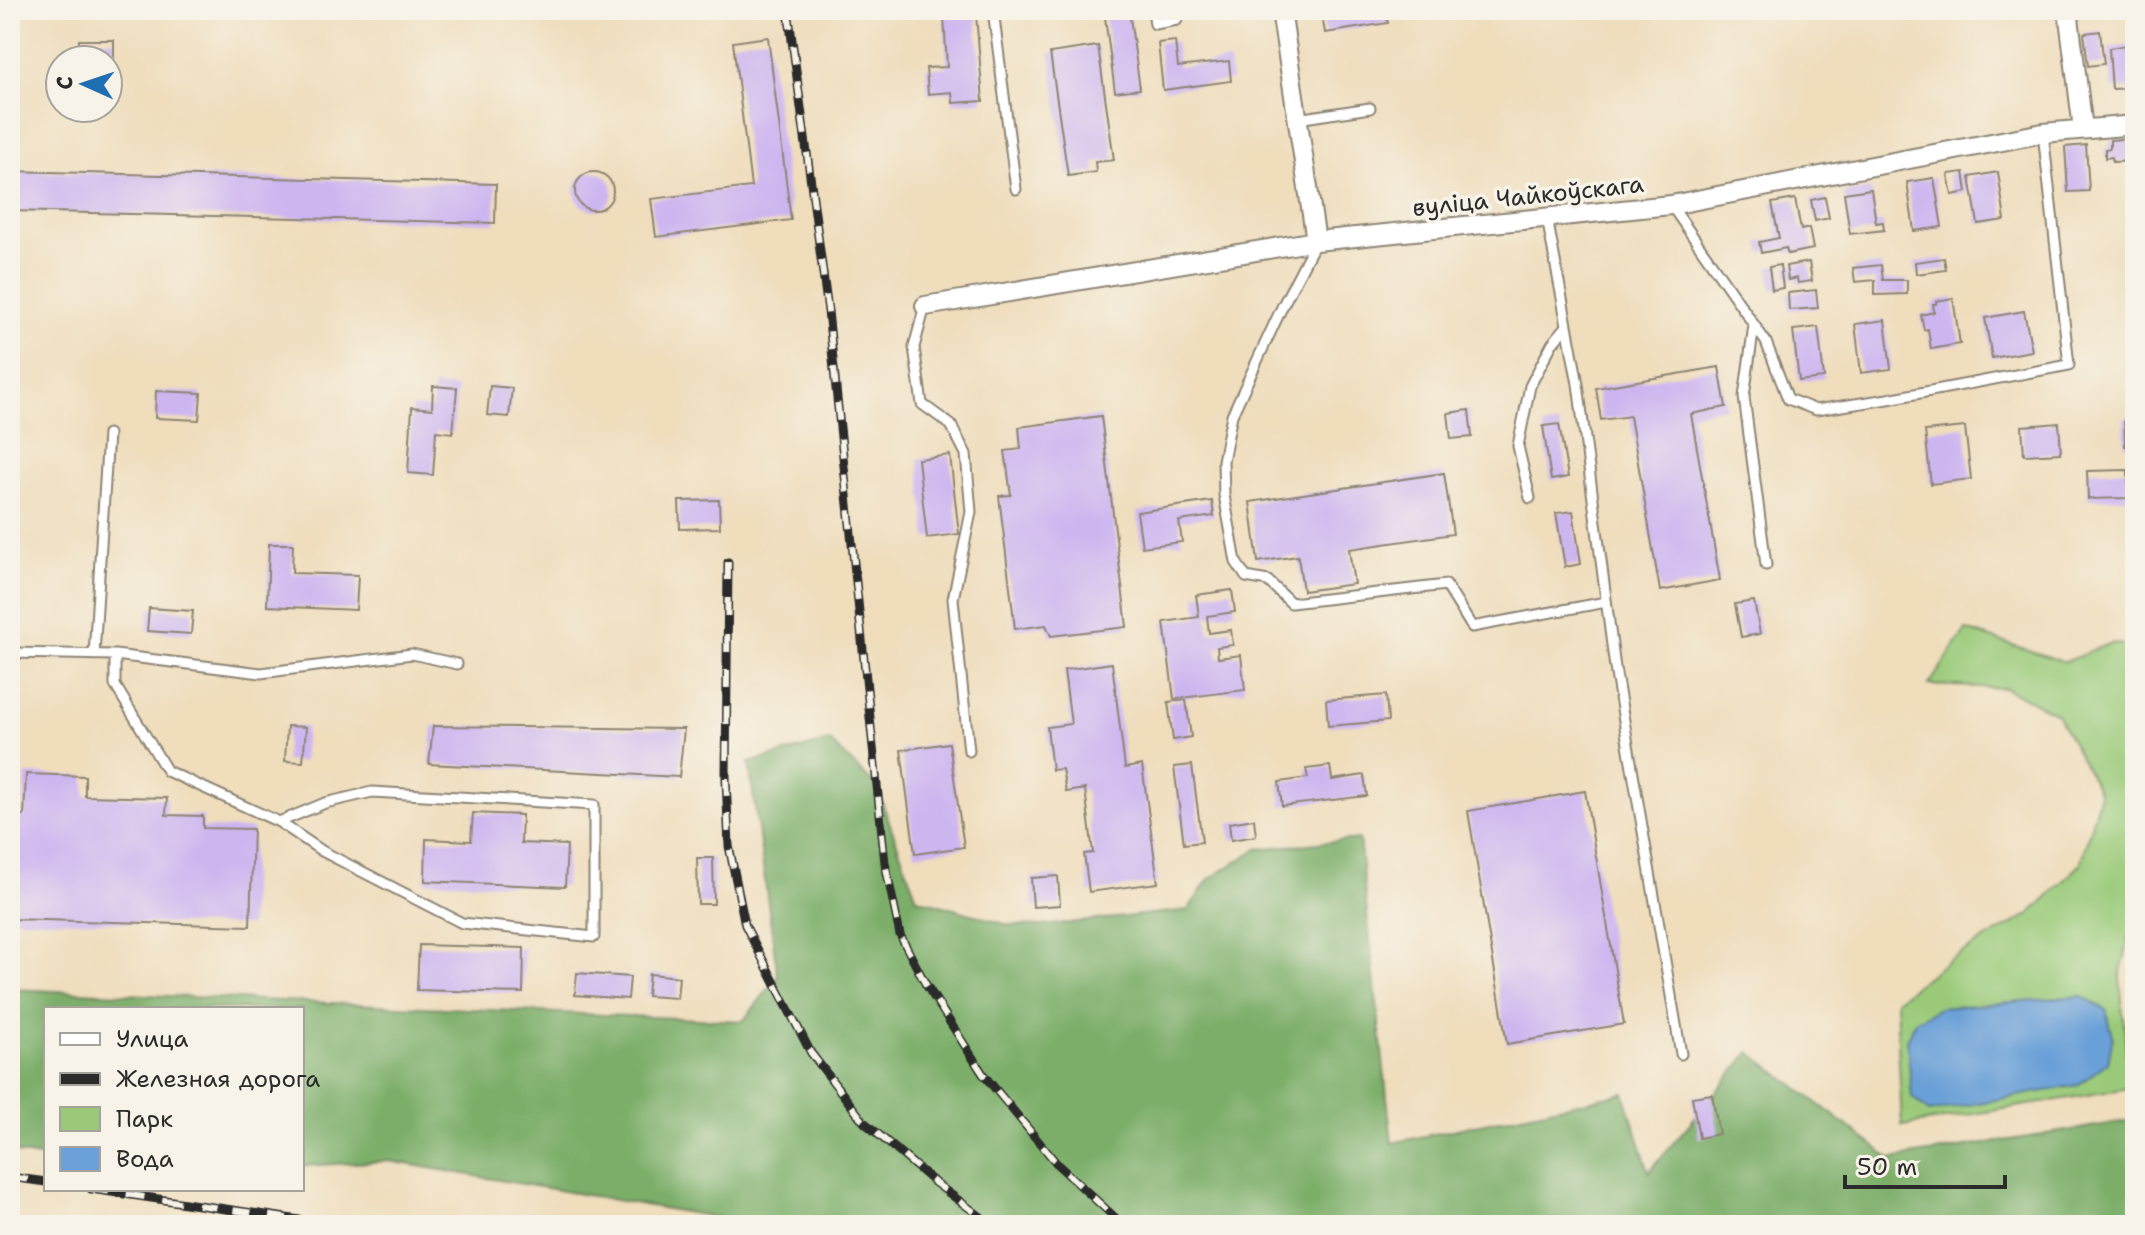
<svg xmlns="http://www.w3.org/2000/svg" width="2145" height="1235" font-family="'Shantell Sans',sans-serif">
<rect width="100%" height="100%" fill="#f7f3e8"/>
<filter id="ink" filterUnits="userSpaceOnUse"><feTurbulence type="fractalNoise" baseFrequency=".0125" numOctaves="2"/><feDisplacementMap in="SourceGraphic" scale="16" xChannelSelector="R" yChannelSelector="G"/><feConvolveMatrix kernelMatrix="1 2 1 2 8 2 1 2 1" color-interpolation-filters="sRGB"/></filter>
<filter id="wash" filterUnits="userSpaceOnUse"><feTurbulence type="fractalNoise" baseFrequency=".006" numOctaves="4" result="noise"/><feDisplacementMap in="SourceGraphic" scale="32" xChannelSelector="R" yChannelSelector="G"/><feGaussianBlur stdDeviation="1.8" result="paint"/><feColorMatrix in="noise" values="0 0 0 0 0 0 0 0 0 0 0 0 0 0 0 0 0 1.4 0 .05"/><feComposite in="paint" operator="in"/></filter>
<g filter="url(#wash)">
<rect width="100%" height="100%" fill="#efddbc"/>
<!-- green -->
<path fill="#9aca79" stroke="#627a52" stroke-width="2" d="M1966,630L2065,662L2111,643L2135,647V912L2120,977L2129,1088L1902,1126L1896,1000L1949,960L2030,914L2080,865L2100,794L2057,714L2005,688L1929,685Z"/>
<!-- forest -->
<path fill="#7bae69" stroke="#536c4a" stroke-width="2" d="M829,741L876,786L917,898L1008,925L1042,926L1188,910L1209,879L1257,849L1359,839L1392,1143L1624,1093L1649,1172L1750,1052L1891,1159L2135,1120V1225H760L389,1161L302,1166V1009H46V1158L10,1152V989L743,1021L778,977L749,763Z"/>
<!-- water -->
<path fill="#6ba0d8" stroke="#4b6682" stroke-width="2" d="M2082,996L2106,1010L2113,1036L2108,1062L2078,1085L1929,1112L1912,1097L1907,1041L1915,1021L1939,1008Z"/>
<g id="blocks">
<!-- building -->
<path fill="#cdb5f0" d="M1104,10H1129L1140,89L1115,92Z
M1321,10H1386L1388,23L1325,33Z
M976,14L983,101L953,103L952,92L928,94L926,68L947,67L944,17Z
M2100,31L2104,64L2088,66L2084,33Z
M768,37L791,220L656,237L651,199L751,187L733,42Z
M79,40H114V62L79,60Z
M1175,41L1178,67L1229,61L1231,81L1163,90L1158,43Z
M2128,45V50L2135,49V88L2112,89L2109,48Z
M1098,46L1114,160L1095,162L1096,172L1068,176L1050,53Z
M2135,138V161L2113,162L2112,157L2105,158V149L2110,148V140Z
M2086,145L2089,191L2068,192L2065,147Z
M10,171L496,184L495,223L10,211Z
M1964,172L1967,192L1952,195L1948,174Z
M1998,172L2005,220L1978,224L1970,177Z
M575 191a19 19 0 1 1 38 0a19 19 0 1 1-38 0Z
M1934,178L1942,227L1914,231L1907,182Z
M1871,189L1876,223L1883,222L1884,230L1850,234L1844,193Z
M1825,197L1829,218L1815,221L1811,200Z
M1795,199L1801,230L1809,228L1813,249L1788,254L1786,248L1761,253L1759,242L1779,238L1772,203Z
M1944,258L1946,270L1916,274L1915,262Z
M1809,262L1812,281L1798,283L1797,278L1788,280L1786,266Z
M1780,265L1783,288L1772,290L1769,267Z
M1881,265L1883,280H1907V294L1875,295V280L1855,282L1853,268Z
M1816,290L1818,308L1789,310L1788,293Z
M1953,298L1960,344L1931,349L1928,329L1924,330L1921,315L1934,312L1933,304H1936V301Z
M2024,311L2032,351L1992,358L1985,318Z
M1885,320L1891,369L1861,373L1855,324Z
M1818,327L1824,378L1799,381L1793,330Z
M1719,367L1726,407L1691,414L1720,580L1660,591L1630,416L1601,420L1596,388Z
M433,386L457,388L453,433L436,431L433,475L408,473L412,407L432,409Z
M490,386L512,388L509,417L487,415Z
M156,391L201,393L199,420L155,418Z
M1469,410L1472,437L1451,439L1448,413Z
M1101,416L1127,627L1051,636L1046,625L1015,629L999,496L1011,495L1005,451L1021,449L1019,427Z
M2124,418H2135V446H2125Z
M2059,423L2061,453L2024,455L2022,426Z
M1559,424L1568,477L1551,480L1543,426Z
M1965,427L1971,479L1931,484L1925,431Z
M950,455L959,534L927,538L918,459Z
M2128,470V498L2088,499L2087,471Z
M1444,473L1453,534L1349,549L1354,584L1303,591L1298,556L1258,562L1250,502Z
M719,500L720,528L680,529L679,501Z
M1212,501L1214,516L1179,521L1182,542L1142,547L1137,512Z
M1573,511L1581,564L1565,567L1556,513Z
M269,544H293L292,573L358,575L356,610L267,606Z
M1232,590L1235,612L1207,616L1209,633L1231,630L1233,645L1217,647L1218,658L1241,655L1245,690L1174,699L1164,622L1199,617L1196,595Z
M1754,601L1760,634L1741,637L1735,604Z
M149,608L193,611L191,634L147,631Z
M1112,663L1125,768L1142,765L1158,883L1089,892L1084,854L1093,853L1085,789L1066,792L1062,769L1052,770L1047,727L1071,724L1064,670Z
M1386,695L1388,721L1328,726L1326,700Z
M1186,700L1191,737L1173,740L1168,702Z
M287,726L306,727L303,762L285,761Z
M433,726L684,729L679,777L429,764Z
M949,743L964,847L915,854L901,750Z
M1192,765L1202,842L1184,844L1174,767Z
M1330,766L1332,780L1364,775L1367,796L1282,806L1279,782L1308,778L1306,769Z
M26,774L85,776V796L167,798L166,815L203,816V828L253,829L250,926L10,919V815L24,816Z
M1585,791L1624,1024L1507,1044L1468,811Z
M473,813L522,815L521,843L567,845L565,887L425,881L426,839L471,841Z
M1254,819L1256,836L1231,840L1229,823Z
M697,858H713L714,904H698Z
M1058,876L1060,905L1033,907L1031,878Z
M419,945L524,948L523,993L417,990Z
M577,973L630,977L628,999L575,995Z
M649,974L679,977L677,998L647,996Z
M1712,1094L1719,1134L1699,1138L1692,1097Z"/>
</g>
</g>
<g filter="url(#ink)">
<use href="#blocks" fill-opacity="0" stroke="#8d8474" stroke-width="2"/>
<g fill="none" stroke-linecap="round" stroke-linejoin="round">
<!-- lane casing -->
<g stroke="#8d8474" stroke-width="13">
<path id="lane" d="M993,10L1016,189
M1153,10L1155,24L1177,20
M1297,119L1370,108
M1671,205L1766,342L1788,399L1816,410L1888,399L2069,365L2043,133
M1547,218L1578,384L1615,668L1681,1054
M1316,241L1283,305L1232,415L1223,461L1224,495L1236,562L1246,577L1268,581L1291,603L1446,585L1472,627L1606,602
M925,306L914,347L922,404L951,425L966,454L971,512L953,599L969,751
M1754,325L1744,397L1766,565
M1530,498L1518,446L1530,386L1552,344L1567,326
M10,653L115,655L261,673L412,654L457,664
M94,655L108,434
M115,655V685L167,771L279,822L325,803L372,792L594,805V937L462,923L322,851L279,822"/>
</g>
<!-- street casing -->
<g stroke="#8d8474" stroke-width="22">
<path id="street" d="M1281,10L1316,241
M2068,10L2083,129
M925,306L1316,241L1671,205L2043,133L2135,125"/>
</g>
<!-- lane -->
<use href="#lane" stroke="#fff" stroke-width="9"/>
<!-- street -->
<use href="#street" stroke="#fff" stroke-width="18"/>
<!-- rail casing -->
<g stroke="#2b2b2b" stroke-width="9">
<path id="rail" d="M788,10L828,311L885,863L900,935L925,983L983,1074L1058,1165L1123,1225
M728,562L726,779L729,846L745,925L811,1053L864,1122L934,1182L992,1225
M10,1177L46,1182
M91,1189L333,1225"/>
</g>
<!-- rail -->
<use href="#rail" stroke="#f7f3e8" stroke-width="6" stroke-dasharray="18" stroke-linecap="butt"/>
</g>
</g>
<g text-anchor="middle" stroke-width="7" stroke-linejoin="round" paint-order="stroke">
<!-- street labels -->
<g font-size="24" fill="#2b2b2b" stroke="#f7f3e8">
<text transform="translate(1528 196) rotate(-6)" y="8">вуліца Чайкоўскага</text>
</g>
</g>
<!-- margin -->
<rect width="2145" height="1235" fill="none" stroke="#f7f3e8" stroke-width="40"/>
<!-- legend -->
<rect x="44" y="1007" width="260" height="184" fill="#f7f3e8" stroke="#a5a39c" stroke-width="2"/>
<rect x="60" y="1033" width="40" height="12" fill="#ffffff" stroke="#a5a39c" stroke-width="2"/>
<text x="116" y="1047" font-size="24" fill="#2b2b2b">Улица</text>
<rect x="60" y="1073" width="40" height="12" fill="#2b2b2b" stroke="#a5a39c" stroke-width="2"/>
<text x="116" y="1087" font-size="24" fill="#2b2b2b">Железная дорога</text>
<rect x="60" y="1107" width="40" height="24" fill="#9aca79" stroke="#a5a39c" stroke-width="2"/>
<text x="116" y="1127" font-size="24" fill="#2b2b2b">Парк</text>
<rect x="60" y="1147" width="40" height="24" fill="#6ba0d8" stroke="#a5a39c" stroke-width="2"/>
<text x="116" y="1167" font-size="24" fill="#2b2b2b">Вода</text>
<!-- north arrow -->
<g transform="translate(84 84) rotate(273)"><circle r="38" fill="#f7f3e8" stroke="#a5a39c" stroke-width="2"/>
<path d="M0-6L14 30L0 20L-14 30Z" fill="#1f6fb2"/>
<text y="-12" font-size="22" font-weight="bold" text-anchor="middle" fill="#2b2b2b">С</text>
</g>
<!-- scale -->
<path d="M1845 1175v12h160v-12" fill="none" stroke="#2b2b2b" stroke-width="4"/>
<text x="1857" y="1175" font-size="24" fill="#2b2b2b" stroke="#f7f3e8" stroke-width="6" paint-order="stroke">50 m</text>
</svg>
